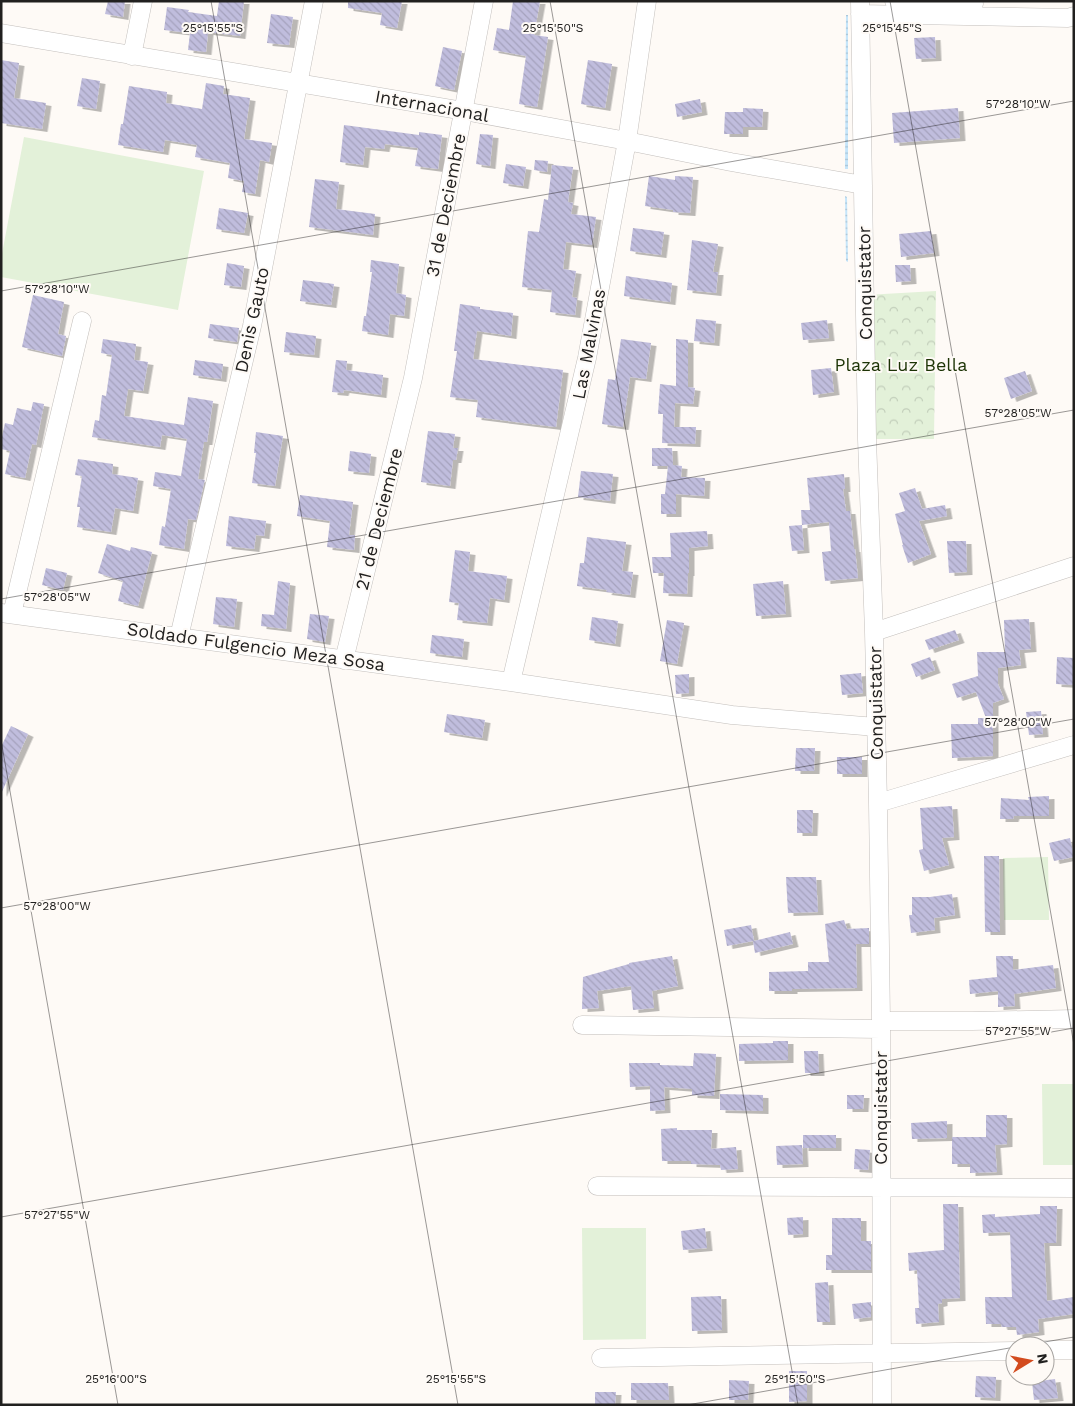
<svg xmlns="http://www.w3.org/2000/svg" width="1075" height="1406" font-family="'Work Sans',sans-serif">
<defs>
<pattern id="forest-crowns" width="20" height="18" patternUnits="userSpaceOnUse" patternTransform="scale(1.25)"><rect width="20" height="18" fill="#e3f1d9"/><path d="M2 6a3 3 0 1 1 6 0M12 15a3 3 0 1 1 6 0" fill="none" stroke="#c2ceba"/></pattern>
<pattern id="water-rules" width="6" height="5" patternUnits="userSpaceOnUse" patternTransform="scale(1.25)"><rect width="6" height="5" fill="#c5e5fa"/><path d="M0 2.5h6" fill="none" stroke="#a9c4d6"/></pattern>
<pattern id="building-back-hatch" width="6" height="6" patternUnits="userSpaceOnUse" patternTransform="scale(1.25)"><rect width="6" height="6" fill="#c0bddd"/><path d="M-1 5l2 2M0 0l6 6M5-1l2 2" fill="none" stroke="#a5a2bd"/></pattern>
<filter id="shadow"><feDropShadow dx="5.5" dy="3" stdDeviation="0" flood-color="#0004"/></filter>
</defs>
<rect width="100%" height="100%" fill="#fefaf6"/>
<!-- grass -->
<path fill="#e3f1d9" d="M24,137L204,171L178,310L1,277V259Z
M1048,857L1049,920H1004L1003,858Z
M1042,1084H1074V1165H1043Z
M582,1228H646V1339L583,1340Z"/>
<!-- forest -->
<path fill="url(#forest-crowns)" d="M936,291L934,439H867L866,295Z"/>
<!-- water -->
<path fill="url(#water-rules)" d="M846,15H848V169H845Z
M845,196L847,197L848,262L846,261Z"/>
<!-- building -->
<path fill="url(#building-back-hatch)" filter="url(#shadow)" d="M108,1H125L123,17L105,14Z
M219,1H244L240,36L208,32L206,52L188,50L190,33L164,30L167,7L189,10L188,12L217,16Z
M348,1H402L397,28L380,25L382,13L348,8Z
M513,1H540L534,35L548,37L537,107L519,104L526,56L493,50L497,28L509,30Z
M271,14L293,17L289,45L267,43Z
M935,37L936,58L916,59L914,38Z
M443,47L462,51L454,90L435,86Z
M1,60L19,63L14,98L46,103L42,129L1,123Z
M588,60L612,64L605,108L581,104Z
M82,78L100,81L96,109L77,106Z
M206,83L224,86L223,94L250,98L244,139L272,143L269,162L260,160L255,194L242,192L244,181L228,178L230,163L195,157L197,145L165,140L163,152L118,145L121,124H123L129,86L167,92L166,103L202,109Z
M700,99L702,112L677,117L675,104Z
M743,108L763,109L762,127H743V134H724L725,112H743Z
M958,108L960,138L894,143L892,113Z
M344,125L419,135V132L442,135L438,169L415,166L418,148L385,144L384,149L365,147L363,165L340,162Z
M480,134L493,135L490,166L476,164Z
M535,160L548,161L547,172L534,170Z
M506,164L526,167L523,186L503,183Z
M552,165L573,167L568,202L573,203L571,214L596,217L592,245L566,242L563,269L576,271L572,297L577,298L575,315L550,312L552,290L522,287L528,231L539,232L544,199L548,200Z
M649,176L675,180V176L693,177L690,213L673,212V210L645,206Z
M315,179L339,182L336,209L375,214L373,235L309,227Z
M219,208L248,213L244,233L216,229Z
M633,228L664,232L661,255L630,251Z
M931,231L934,253L901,257L899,234Z
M692,240L718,244L713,272H718L716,293L687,290Z
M371,260L399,264L396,293L406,295L404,316L390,314L388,335L362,331L364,316H366L372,272H370Z
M227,263L244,266L241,287L224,285Z
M895,265H910L911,281L896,282Z
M626,276L672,283L670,302L624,296Z
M303,280L334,284L331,305L300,301Z
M33,295L64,302L58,334L66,336L62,356L22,347Z
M460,304L480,307V309L513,313L511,336L477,331L473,359L563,370L556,427L476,417L478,400L450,397L457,351H454Z
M696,319L716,321L714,343L694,341Z
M827,320L829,338L803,340L801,323Z
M210,324L239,328L237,342L208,338Z
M286,332L316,336L314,355L284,352Z
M103,339L136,344L134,360L148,362L143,391L128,389L124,416L184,425L188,397L213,401L207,442H204L198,479L205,480L204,483L196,520L188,519L184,549L159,545L162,526L165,527L171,489L153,486L155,472L181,476L187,439L162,435L160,447L92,437L95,420L99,421L102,395L106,396L112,355L101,353Z
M621,339L651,343L646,379L630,377L623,427L602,424L608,379L615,380Z
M676,339L688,340V387L695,388L693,404L675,403L674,427H696L695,444L662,443L663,414H658L660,384L676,386Z
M195,360L223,364L221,379L193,375Z
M336,360L347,361L346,370L383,375L381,395L344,390L343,393L332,392Z
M831,368L834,392L813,395L811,370Z
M1025,371L1032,391L1011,399L1004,378Z
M33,402L44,404L36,445L32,444L25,478L5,474L10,451L1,449V441L5,423L13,425L17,408L31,411Z
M428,431L455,434L453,448H458L456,460H453L450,486L421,482Z
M256,432L283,436L275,486L252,483L256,453H254Z
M652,448H672L673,465L682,466L681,477L705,478L704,496L676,494V514H661V494H665L668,466H652Z
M350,451L371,454L369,473L348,471Z
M78,459L113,464L112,474L138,478L133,511L115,508L111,532L77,527L80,507H77L82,476L75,475Z
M581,471L613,474L610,501L578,497Z
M844,474L845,489H843L846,511H850L854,549H855L858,578L825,581L822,552L831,551L829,522L802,525L801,510H810L807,478Z
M915,488L922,509L945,505L947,516L919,521L931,554L908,563L902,545H903L895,514L905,511L899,493Z
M300,495L353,502L349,535H355L354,550L327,547L330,521L297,516Z
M229,516L266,521L264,536L256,535L254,549L226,546Z
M802,525L804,550L792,551L789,526Z
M707,531L708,546L689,548V573H688L687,594L663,593L664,573H653L652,557H671L670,533Z
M587,537L626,542L622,571L633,572L630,595L606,592L607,590L577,586L580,563H584Z
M947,541H966L967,572L949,573Z
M107,544L130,551L131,547L152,552L138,606L118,601L123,581L98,573Z
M455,550L470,552L468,571L507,576L504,600L490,598L487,623L457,620L459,603L449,602Z
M46,568L67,573L63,590L42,585Z
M278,581L290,583L286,629L261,626L262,614L274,615Z
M783,581L786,614L756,616L753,584Z
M216,597L237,599L234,627L213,624Z
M310,614L329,616L325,642L307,639Z
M592,617L618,621L615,644L589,640Z
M1029,619L1031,649L1019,650L1021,665L998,668V684L1004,699L993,703V756L952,758L951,724H978V718H986L976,692L957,698L952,684L978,676L977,652H1005L1004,620Z
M667,620L684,623L677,664L660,661Z
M955,630L959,640L929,650L925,640Z
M432,635L464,639L462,657L430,653Z
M930,657L935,670L916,677L911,664Z
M1057,657L1074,658V685L1056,684Z
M861,673L863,693L842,695L840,675Z
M689,674V693L676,694L675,675Z
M1041,711L1043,734L1029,735L1026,712Z
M447,714L485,720L482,738L444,732Z
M11,726L28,734L1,794V747Z
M796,748H815L814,771H795Z
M837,757H862V774H837Z
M1049,796V816H1014L1013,819H1000L1001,798L1029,800L1028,797Z
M952,806L954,837L942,838L949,865L924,871L919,850L923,849L920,808Z
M797,810H813L812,833H797Z
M1070,838L1074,857L1054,861L1049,843Z
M984,856H999L1000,932H985Z
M786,877H816L818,912L788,913Z
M952,894L955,915L934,918L935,930L911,933L909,915H912V897H930Z
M844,920L847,929L869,928V944H856L857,988L792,989V991H769V972L808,971V962H829L825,924Z
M751,925L754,941L790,932L793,944L755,953L753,941L727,946L724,930Z
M672,956L678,986L652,991L654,1008L633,1010L631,986L597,991L599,1008L582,1009L583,977L629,964V963Z
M996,956H1013V970L1053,965L1056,988L1014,994L1015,1006L998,1007V991L970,994L969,980L997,977Z
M773,1041H788V1060L739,1061V1044L773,1043Z
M804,1051H818L819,1073H805Z
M694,1053L716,1054L714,1096L692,1095V1089L664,1087L665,1110L650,1111V1086L630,1087L629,1063H660V1065L693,1066Z
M720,1094L763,1095V1111L720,1110Z
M847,1095H864L863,1109H847Z
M986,1115H1007V1144L995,1145L997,1172L970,1173V1164H952V1137H986Z
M947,1121V1138L912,1139L911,1123Z
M677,1128V1130H712L711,1149L736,1147L738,1169L721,1170L720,1165L691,1164V1161H662L661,1129Z
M803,1135H836V1148H803Z
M802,1145L803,1164L777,1165L776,1146Z
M855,1149L870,1150L868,1170L854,1169Z
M943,1204H958L960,1298L942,1299V1303L938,1304L939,1322L916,1324L915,1308H919L917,1270L909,1271L908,1253L944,1250Z
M1040,1206H1057L1056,1243H1044L1047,1301L1074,1297V1314L1038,1319L1039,1332L1017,1335L1016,1327H1002L1001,1324H986L985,1297H1012L1010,1232L983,1233L982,1215L995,1214V1217L1040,1214Z
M803,1217V1234L788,1235L787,1218Z
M832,1218H861V1241H871V1270H826V1255H832Z
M705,1228L707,1248L683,1250L681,1231Z
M828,1282L830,1322H817L815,1283Z
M721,1296L722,1330L692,1331L691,1297Z
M871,1302V1317L854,1319L852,1304Z
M789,1371H807V1401L789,1402Z
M976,1376L996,1377L995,1398L975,1397Z
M1055,1379L1058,1398L1034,1400L1032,1382Z
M729,1380L749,1381L748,1400H729Z
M631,1383H668L669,1400H631Z
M595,1392H616L615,1405H595Z"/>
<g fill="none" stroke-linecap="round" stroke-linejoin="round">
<!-- street casing -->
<g stroke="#c3bfbc" stroke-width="19">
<path id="street" d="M860,1L867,439L874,632L878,803L881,1021L882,1405
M894,1L974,4
M860,14L1068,18L1074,16
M1,33L464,111L627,141L731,162L863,185
M132,56L143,1
M1,613L511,682L732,715L876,727
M12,614L82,321
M874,632L1074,566
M179,637L252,326L314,1
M344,660L413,378L484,1
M511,682L587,358L627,141L647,1
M878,803L1074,745
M881,1021H972L1074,1019
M582,1025L881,1029
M597,1186L1074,1188
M1045,1350H1074
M601,1358L1015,1351"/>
</g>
<!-- street -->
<use href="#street" stroke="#fff" stroke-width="18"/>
</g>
<!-- ticks -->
<path fill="none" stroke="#21201f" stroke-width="1" stroke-opacity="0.45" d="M211,1L458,1405M550,1L798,1405M890,1L1074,1045M1,291L1074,101M1,599L1074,410M1,740L118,1405M1,908L1074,719M1,1217L1074,1028M1021,1346L1074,1337M687,1405L1015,1347"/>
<g text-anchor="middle" stroke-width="4" stroke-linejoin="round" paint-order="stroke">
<!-- street labels -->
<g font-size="18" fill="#21201f" stroke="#fefaf6">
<text transform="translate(432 106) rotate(10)" y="6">Internacional</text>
<text transform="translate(446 205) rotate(-79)" y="6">31 de Deciembre</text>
<text transform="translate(865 283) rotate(-91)" y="6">Conquistator</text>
<text transform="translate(252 320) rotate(-78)" y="6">Denis Gauto</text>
<text transform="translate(589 344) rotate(-79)" y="6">Las Malvinas</text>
<text transform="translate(379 519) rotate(-76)" y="6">21 de Deciembre</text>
<text transform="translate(256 647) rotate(8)" y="6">Soldado Fulgencio Meza Sosa</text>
<text transform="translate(876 703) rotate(-91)" y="6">Conquistator</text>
<text transform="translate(881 1108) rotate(-90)" y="6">Conquistator</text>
</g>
<!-- park labels -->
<g font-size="18" fill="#1c3305" stroke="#fefaf6">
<text x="901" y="371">Plaza Luz Bella</text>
</g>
</g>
<g font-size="12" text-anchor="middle" fill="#21201f" stroke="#fefaf6" stroke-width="4" stroke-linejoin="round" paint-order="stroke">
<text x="213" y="32">25°15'55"S</text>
<text x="553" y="32">25°15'50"S</text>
<text x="892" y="32">25°15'45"S</text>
<text x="1018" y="108">57°28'10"W</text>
<text x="57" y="293">57°28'10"W</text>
<text x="1018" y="417">57°28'05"W</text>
<text x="57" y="601">57°28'05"W</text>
<text x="1018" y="726">57°28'00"W</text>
<text x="57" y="910">57°28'00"W</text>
<text x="1018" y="1035">57°27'55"W</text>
<text x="57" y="1219">57°27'55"W</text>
<text x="116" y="1383">25°16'00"S</text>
<text x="456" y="1383">25°15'55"S</text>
<text x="795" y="1383">25°15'50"S</text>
</g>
<!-- border -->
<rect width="1075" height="1406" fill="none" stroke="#21201f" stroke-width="5"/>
<!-- north arrow -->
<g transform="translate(1030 1361) rotate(80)"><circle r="24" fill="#fefaf6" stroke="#a6a3a0"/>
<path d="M0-4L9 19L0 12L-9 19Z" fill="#d34b1e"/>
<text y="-8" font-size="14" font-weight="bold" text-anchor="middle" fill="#21201f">N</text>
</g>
</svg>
